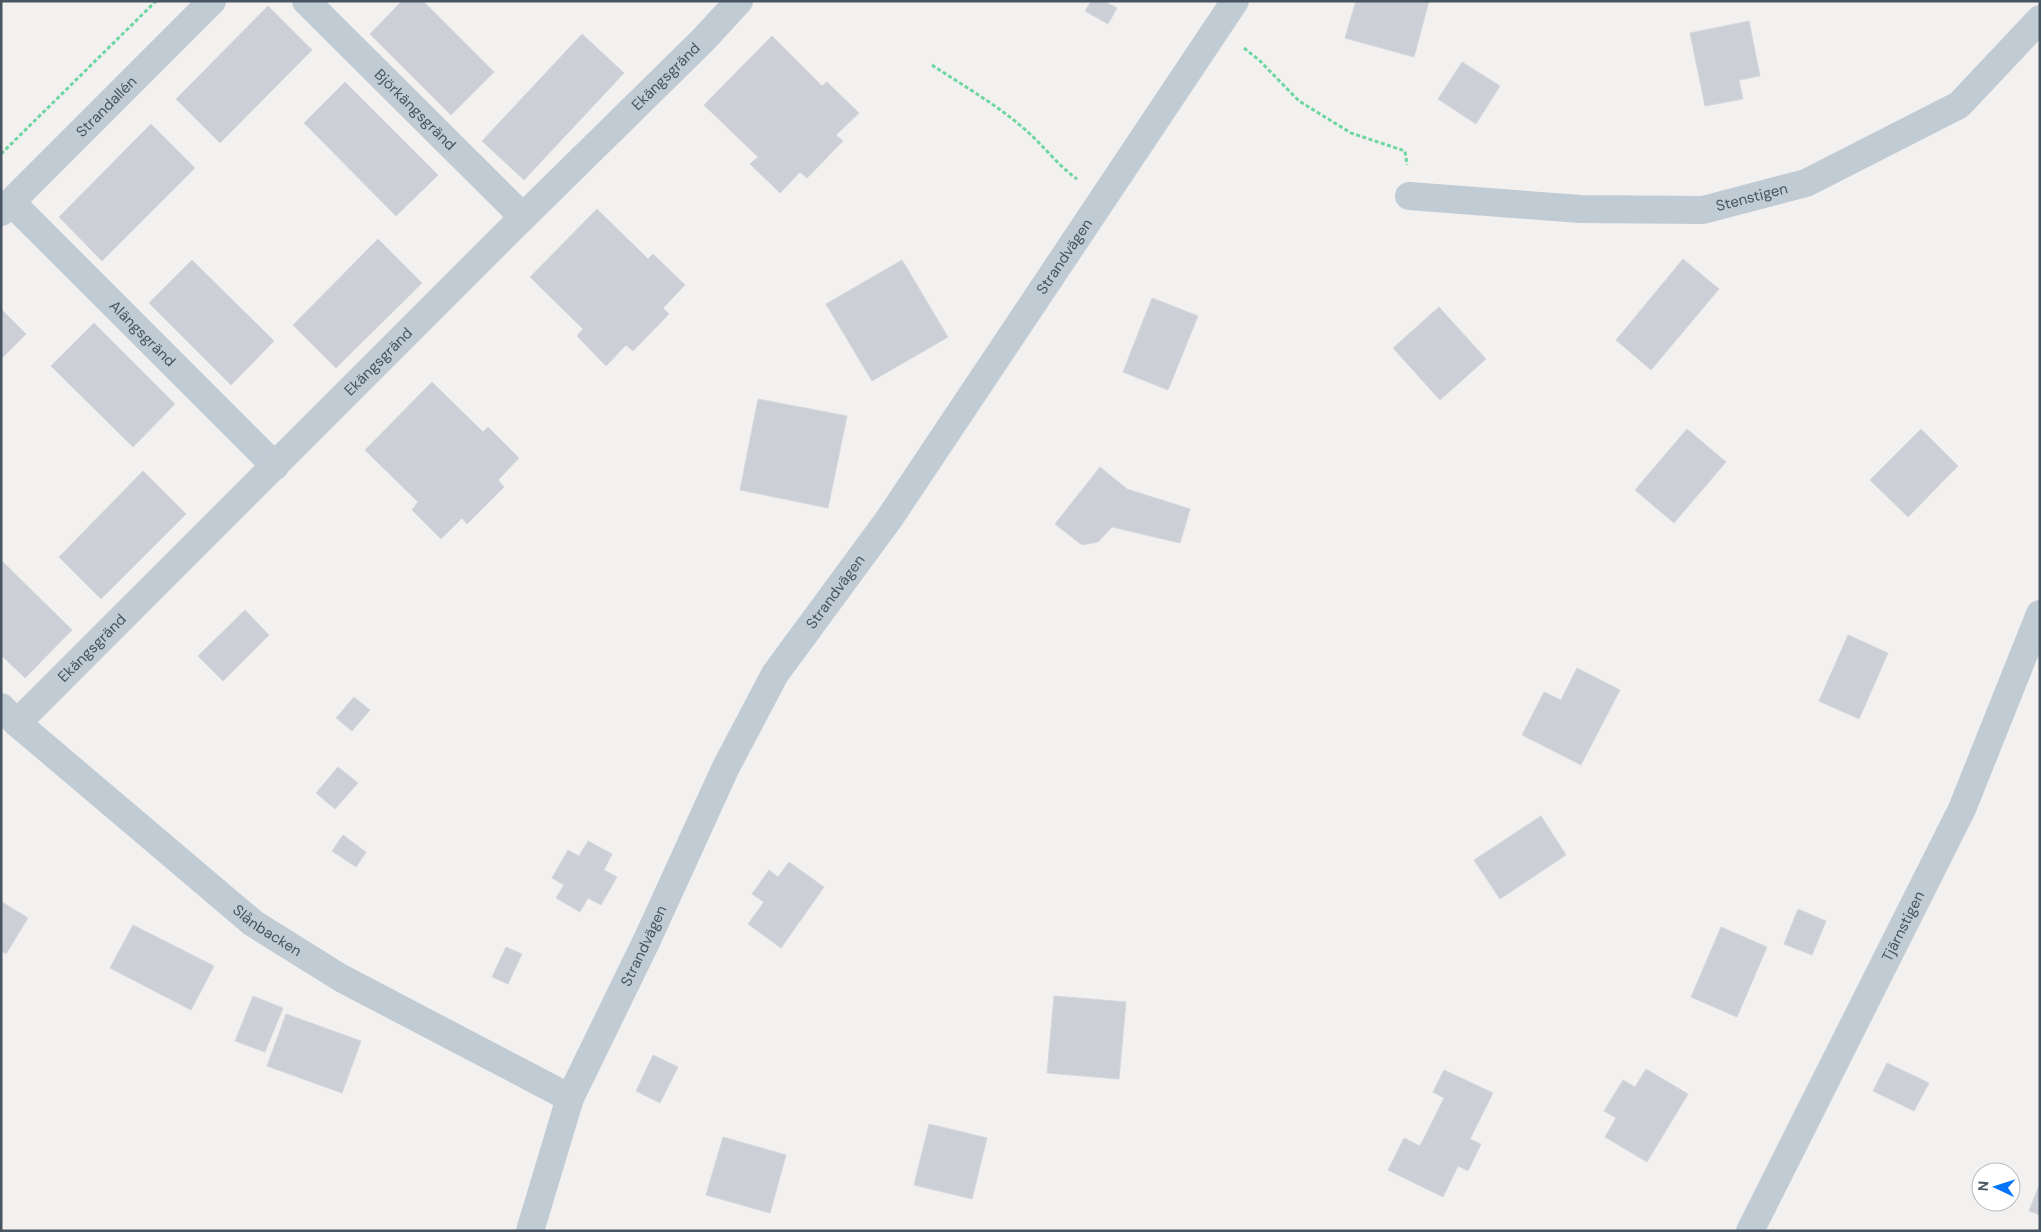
<svg xmlns="http://www.w3.org/2000/svg" width="2041" height="1232" font-family="'DM Sans',sans-serif">
<rect width="100%" height="100%" fill="#f3f0f0"/>
<!-- building -->
<path fill="#ccd0d6" stroke="#d4d7dd" d="M402,1H423L494,72L451,115L370,34Z
M1091,1H1104L1117,8L1108,24L1085,11Z
M1356,1H1429L1414,57L1345,38Z
M268,6L312,50L220,143L176,99Z
M1749,21L1760,76L1739,80L1743,99L1705,106L1690,33Z
M582,34L624,73L524,180L482,141Z
M772,36L822,86L827,82L859,113L836,135L843,141L807,178L800,172L780,193L750,164L758,157L704,105Z
M1462,62L1500,86L1476,124L1438,99Z
M345,82L438,175L396,216L304,123Z
M151,124L195,168L102,261L59,217Z
M597,209L648,259L653,254L685,285L663,308L669,314L633,351L626,345L606,366L577,336L583,329L530,277Z
M378,239L422,283L336,368L293,325Z
M1683,259L1719,289L1651,370L1616,340Z
M192,260L274,341L231,385L149,303Z
M902,260L948,337L872,381L826,304Z
M1152,298L1198,316L1168,390L1123,372Z
M1439,307L1486,359L1440,400L1393,348Z
M1,309L26,334L1,359Z
M94,323L175,404L133,447L51,366Z
M432,382L483,432L488,427L519,458L498,480L504,487L467,524L462,518L441,539L412,510L418,502L365,450Z
M758,399L847,416L828,508L740,490Z
M1687,429L1726,462L1674,523L1635,490Z
M1921,429L1958,466L1908,517L1870,480Z
M1100,467L1127,489L1190,509L1180,543L1112,527L1098,542L1082,545L1055,524Z
M143,471L186,514L101,599L59,557Z
M1,560L72,630L25,678L1,655Z
M245,610L269,635L223,681L198,656Z
M1848,635L1888,653L1859,719L1819,701Z
M1577,668L1620,690L1581,765L1522,735L1544,692L1561,700Z
M354,697L370,710L352,731L336,718Z
M338,767L358,783L335,809L316,793Z
M1541,816L1566,855L1500,899L1474,860Z
M343,835L366,852L356,867L332,851Z
M588,841L612,854L604,870L617,877L601,905L588,898L580,912L556,898L564,885L552,878L568,850L579,856Z
M789,862L824,887L781,948L748,924L764,902L752,894L769,870L778,877Z
M2,902L28,918L6,954L1,951Z
M1798,909L1826,921L1812,955L1784,944Z
M133,925L214,966L191,1010L110,968Z
M1721,927L1767,947L1737,1017L1691,997Z
M506,947L522,954L508,984L492,977Z
M253,996L283,1008L265,1052L235,1041Z
M1054,996L1126,1002L1119,1079L1047,1073Z
M286,1014L361,1041L342,1093L267,1066Z
M653,1055L678,1067L660,1103L636,1091Z
M1887,1063L1929,1083L1914,1111L1873,1091Z
M1646,1069L1688,1094L1647,1162L1605,1137L1616,1118L1604,1111L1623,1080L1635,1087Z
M1444,1070L1493,1093L1470,1139L1481,1144L1468,1171L1458,1166L1443,1197L1388,1170L1404,1138L1420,1146L1444,1098L1433,1092Z
M929,1124L987,1138L972,1199L914,1185Z
M723,1137L786,1155L770,1213L706,1195Z
M2040,1183V1215L2029,1211Z"/>
<g fill="none" stroke-linecap="round" stroke-linejoin="round">
<!-- path -->
<path stroke="#6ed7a1" stroke-width="3" stroke-dasharray="4 2.5" stroke-linecap="butt" d="M1244,48L1259,60L1299,101L1351,133L1405,151L1407,165
M932,65C965,87 1001,107 1030,134C1046,149 1059,166 1077,179
M1,154L156,1"/>
<!-- minor -->
<g stroke="#c0cbd4" stroke-width="28">
<path id="s1" d="M306,1L523,217"/>
<path id="s2" d="M1409,196L1580,209L1703,210L1806,183L1959,105L2040,19"/>
<path id="s3" d="M11,202L275,466"/>
<path id="s4" d="M1,212L212,1"/>
<path id="s5" d="M1,707L17,723L253,923L341,978L570,1098"/>
<path id="s6" d="M17,723L523,217L703,40L739,1"/>
<path id="s7" d="M530,1231L570,1098L647,940L726,767L775,674L889,519L1235,1"/>
<path id="s8" d="M1750,1231L1962,809L2040,614"/>
</g>
</g>
<g text-anchor="middle" stroke-width="4" stroke-linejoin="round" paint-order="stroke">
<!-- street labels -->
<g font-size="15" fill="#465561" stroke="#fff">
<text dy="5" stroke="none"><textPath href="#s6" startOffset="916">Ekängsgränd</textPath></text>
<text dy="5" stroke="none"><textPath href="#s4" startOffset="149">Strandallén</textPath></text>
<text dy="5" stroke="none"><textPath href="#s1" startOffset="154">Björkängsgränd</textPath></text>
<text dy="5" stroke="none"><textPath href="#s2" startOffset="345">Stenstigen</textPath></text>
<text dy="5" stroke="none"><textPath href="#s7" startOffset="1118">Strandvägen</textPath></text>
<text dy="5" stroke="none"><textPath href="#s3" startOffset="186">Alängsgränd</textPath></text>
<text dy="5" stroke="none"><textPath href="#s6" startOffset="511">Ekängsgränd</textPath></text>
<text dy="5" stroke="none"><textPath href="#s7" startOffset="712">Strandvägen</textPath></text>
<text dy="5" stroke="none"><textPath href="#s6" startOffset="106">Ekängsgränd</textPath></text>
<text dy="5" stroke="none"><textPath href="#s8" startOffset="341">Tjärnstigen</textPath></text>
<text dy="5" stroke="none"><textPath href="#s5" startOffset="348">Slånbacken</textPath></text>
<text dy="5" stroke="none"><textPath href="#s7" startOffset="308">Strandvägen</textPath></text>
</g>
</g>
<!-- border -->
<rect width="2041" height="1232" fill="none" stroke="#465561" stroke-width="5"/>
<!-- north arrow -->
<g transform="translate(1996 1187) rotate(274)"><circle r="24" fill="#ffffff" stroke="#b5bbc0"/>
<path d="M0-4L9 19L0 12L-9 19Z" fill="#0375fb"/>
<text y="-8" font-size="14" font-weight="bold" text-anchor="middle" fill="#465561">N</text>
</g>
</svg>
